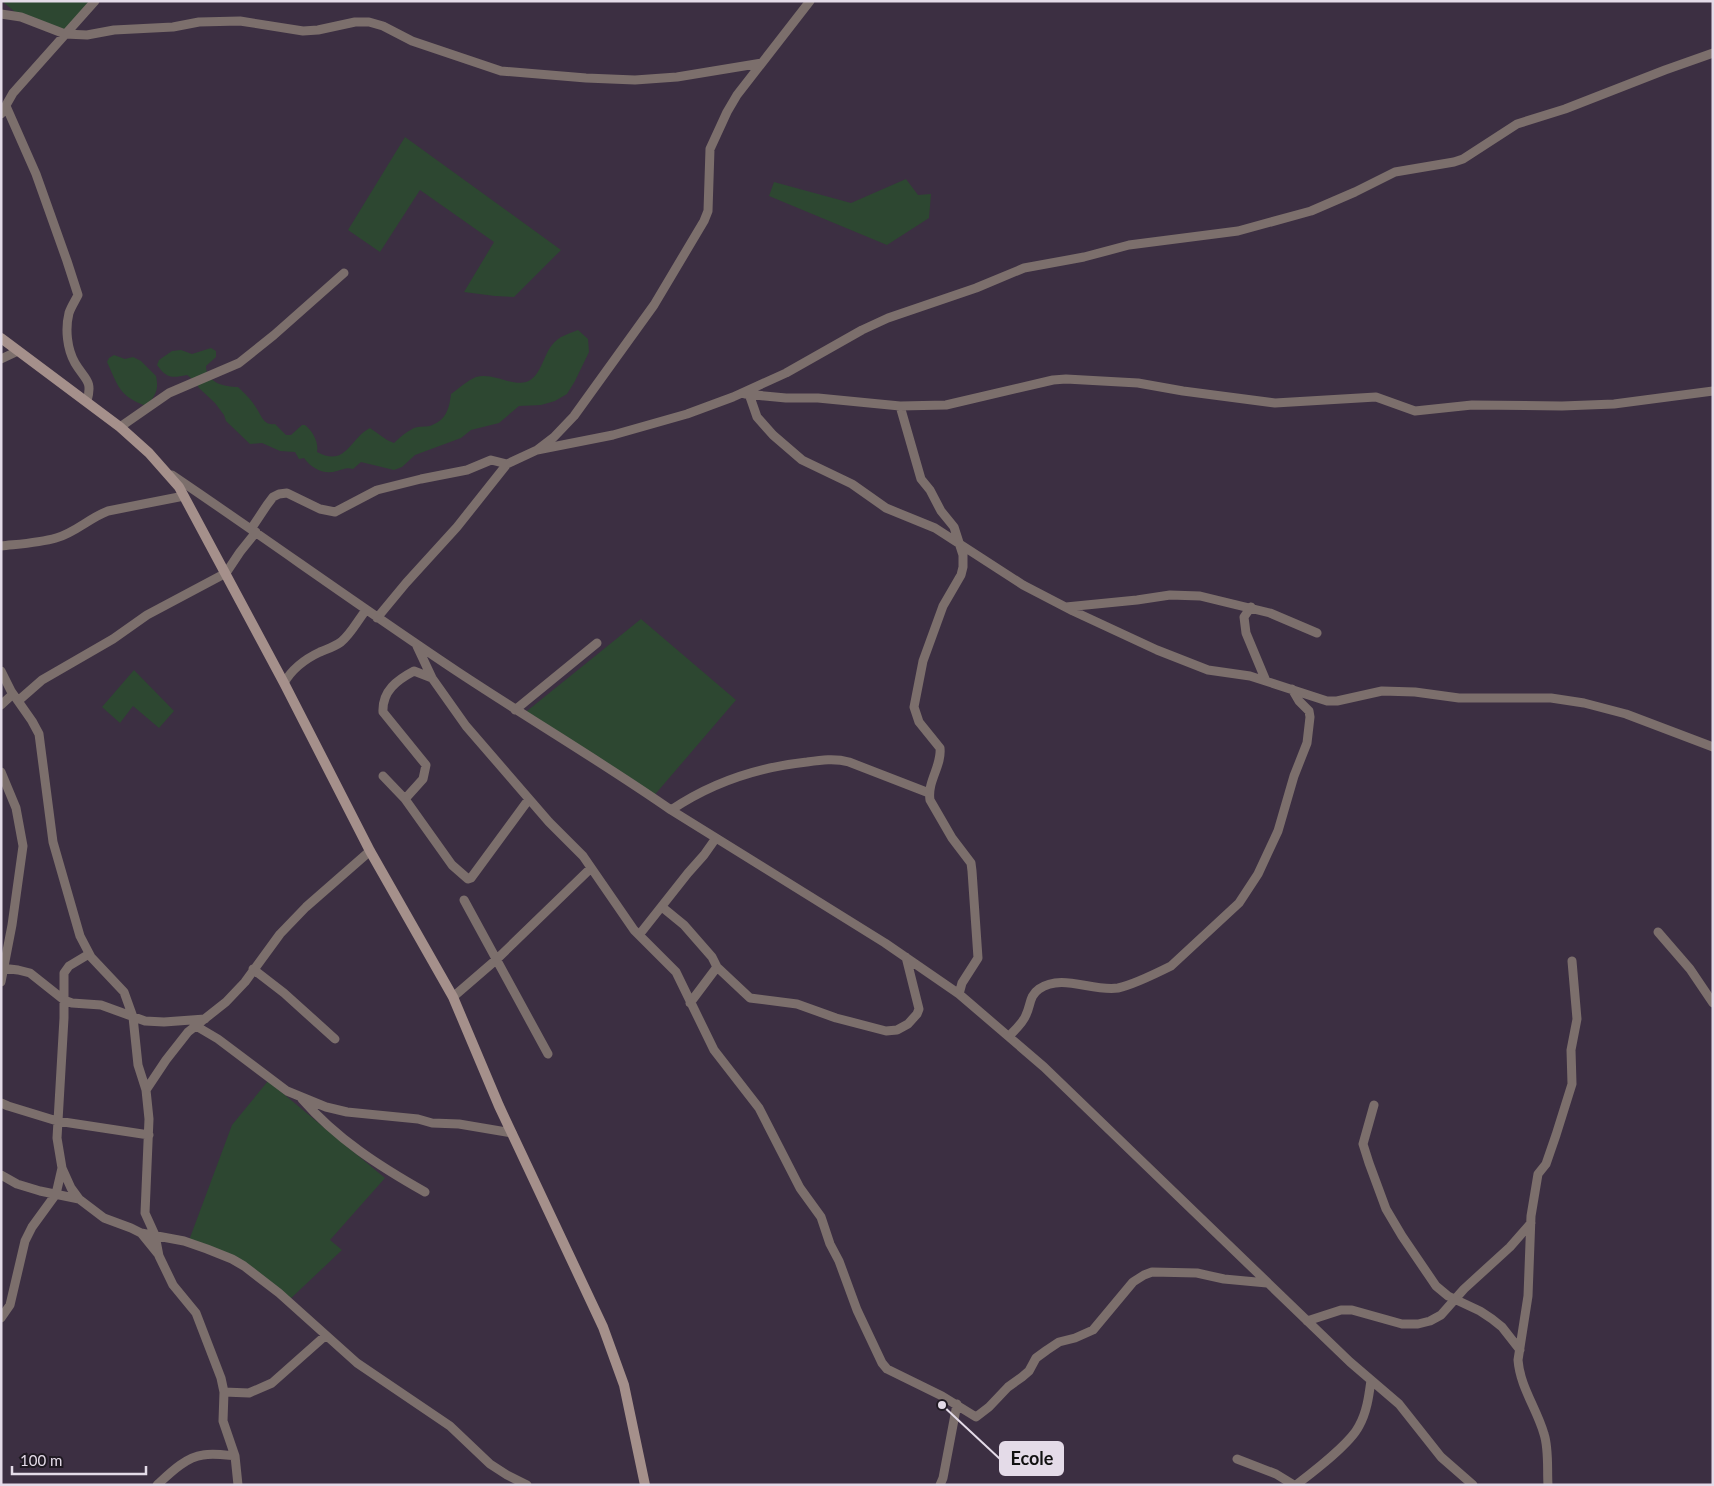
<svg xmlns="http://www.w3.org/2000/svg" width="1714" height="1486" font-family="Lato,sans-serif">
<rect width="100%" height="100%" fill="#3c2f42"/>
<!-- green -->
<path fill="#2d4731" d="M2,1H95L65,34L21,17Z
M405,137L561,250L514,297L495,296L464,292L494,242L420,190L380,252L348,230Z
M906,179L918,195L931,194L929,218L887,245L769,196L774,182L851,203Z
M578,330L588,339L589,352L575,381L567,394L555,401L541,405L519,406L499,423L471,430L461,438L415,455L402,467L394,470L361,462L353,469C346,467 344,469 337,471C324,475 312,469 304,458L299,459L295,452L280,451L262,443L250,444L226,421L224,415L215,403L199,388L195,381L187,375C172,378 167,379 157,365L159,360L172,351L181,350L192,354L211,348L216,351V357L206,366C206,383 225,387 238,387C244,393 251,399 255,406C261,414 263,426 275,424L286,435H291L302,425H305C313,431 319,443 317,452C346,468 350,438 370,428L387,440L394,443C400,437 406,432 414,428C419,426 425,427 430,426C446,420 449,410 451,394C458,389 468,380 476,377C492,372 511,386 526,382C541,377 543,356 552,345C559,336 568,334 578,330Z
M114,355L125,359L133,357L141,361L156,376C159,389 156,396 146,406C119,396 118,386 107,362L109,358Z
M641,619L736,700L652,798L522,715Z
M134,670L174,711L159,728L133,706L120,723L102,707Z
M268,1081L385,1178L330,1240L342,1250L287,1302L229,1259L188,1243L232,1125Z"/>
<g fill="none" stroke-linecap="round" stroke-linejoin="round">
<!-- street -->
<path stroke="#7c6f6c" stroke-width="9" d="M1,14L21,17L65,34L87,35L114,30L173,27L199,22L240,21L303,31L318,30L355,22H369L383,26L412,41L501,71L586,78L635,80L677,77L762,63
M6,106L36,174L67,261L78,295C75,301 71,307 69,313C65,329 67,349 75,363C85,380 93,380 87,401
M1,114L13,93L95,1
M1,359L18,351
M745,394L786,398H818L900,406L946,405L1053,380L1066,379L1138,383L1183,391L1275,403L1376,397L1415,411L1472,405L1562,406L1614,404L1713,391
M749,394L757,417L773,435L802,460L852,484L886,508L935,528L1023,585L1073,611L1157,650L1208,670L1250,676L1327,701H1337L1382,691L1415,692L1459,698H1551L1584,703L1626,714L1713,747
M900,406L921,479L930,490L941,511L954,527L963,555V567L961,575L943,606L923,661L914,707L919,722L940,748C942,766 927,781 930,800L952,838L971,863L972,871L978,958L962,983L959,994
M120,427L169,393L239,363L274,335L344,273
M537,450L613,435L687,414L733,397L786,373L862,330L888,318L976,288L1024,268L1084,257L1129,245L1238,231L1311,211L1355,192L1395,172L1454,162L1463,159L1517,124L1565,109L1665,70L1713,53
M172,475C268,540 362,608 458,672C529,719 602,762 671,810L885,943L959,994L1044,1067L1350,1362L1399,1404L1441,1457L1473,1485
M251,529L267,505L273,497L279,494L287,493L320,509L335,512L377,490L421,479L467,470L491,460L507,464L537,450L554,437L574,416L654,305L704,221L708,211L710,149L727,112L737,95L810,1
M1,546C19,544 39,543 56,538C75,533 89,518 108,511L184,496
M1066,607L1137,600L1170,595L1200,596L1270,613L1317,633
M1251,607L1244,617L1246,633L1266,681
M377,618L406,583L457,527L507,464
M417,646L432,678L466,726L549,822L583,856L634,930L676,972L714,1050L759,1108L800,1188L821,1217L830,1244L839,1261L857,1310L882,1363L887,1369L942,1396L976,1417L989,1407L1008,1387L1022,1377L1029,1371L1036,1358L1047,1350L1059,1342L1075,1338L1093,1330L1133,1282L1144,1275L1152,1272L1197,1273L1224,1279L1267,1283
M1,671L11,691L32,721L39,734L53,842L80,936L91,957L124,992L133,1017L138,1065L146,1090L149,1119L145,1213L155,1235L159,1256L173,1285L196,1313L221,1378L224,1392L223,1421L235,1456L238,1485
M284,683C292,669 305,659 320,652C327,649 334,647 341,642C351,634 358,620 366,610
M18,701L42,680L113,639L147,615L226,573L240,552L256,532
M1,705L13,694
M515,710L597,643
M1,772L16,808L23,846L12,925L1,982
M383,776L405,799L452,865L468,879L471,878L529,799
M405,799L423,779L426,765L383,712C382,691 397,680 414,671L432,678
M671,810C711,783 759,767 807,762C821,760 835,758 849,762L929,793
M464,900L548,1054
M662,907L684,925L712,957L717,967L750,998L797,1004L836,1018L886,1031L897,1030L908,1024L917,1014L919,1009L906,957
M1658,932L1690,969L1713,1003
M639,935L688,873L704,855L716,838
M89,954L69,966L64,973V1018L57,1138L62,1168L71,1188L79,1199L104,1218L131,1228L141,1233L158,1254
M1,968L18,970L30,973L64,1000L72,1003L101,1005L145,1021L164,1022L205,1019
M253,969L284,993L335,1039
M453,997L497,959L591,868
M690,1003L717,967
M196,1026L218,1039L287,1091L326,1107L347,1112L418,1119L432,1123L459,1124L512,1133
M1009,1036C1015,1030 1023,1023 1026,1015C1031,1005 1029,996 1039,989C1062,973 1092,992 1118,988C1132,985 1157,973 1171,966L1239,903L1258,874L1278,831L1294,776L1307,743L1310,717L1309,711L1299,701L1292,689
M146,1090L166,1060L188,1032L226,1002L245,982L280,934L306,907L370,851
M302,1099C337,1139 379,1166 425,1192
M1,1103L8,1106L57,1121L149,1135
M1374,1105L1363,1144L1369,1163L1386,1209L1402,1236L1436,1286L1448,1296L1480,1311L1492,1319L1502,1327L1520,1350
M1,1175L17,1184L40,1191L79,1199
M141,1233L184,1241L207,1249L232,1259L244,1266L279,1293L357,1363L450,1426L490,1464L507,1475L527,1485
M1,1318L10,1305L25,1241L32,1227L56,1194L62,1168
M1307,1321L1341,1310H1352L1402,1324H1418L1430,1321L1441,1315L1464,1289L1510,1247L1531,1223
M224,1392L249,1393L272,1383L325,1336
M1237,1459L1276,1474L1294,1485
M157,1485C170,1473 186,1457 203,1455C214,1453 225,1455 235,1456
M940,1485L943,1478L957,1404
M1296,1485C1313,1472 1350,1444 1359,1426C1367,1412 1369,1395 1371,1380
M1548,1485C1547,1469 1549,1449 1544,1434C1537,1409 1520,1387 1518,1360L1528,1296L1531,1216L1538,1174L1546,1164L1556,1135L1572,1084L1571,1050L1577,1019L1572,961"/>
<!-- secondary -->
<path stroke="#a5908b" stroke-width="10" d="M1,338L120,427L149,453L179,487L284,683L370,851L453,997L499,1106L603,1327L624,1385L645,1485"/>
</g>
<!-- callouts -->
<path fill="none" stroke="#e4dbe8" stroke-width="2" d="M942 1405L1000 1459"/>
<circle fill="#e4dbe8" stroke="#1f1922" stroke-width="2" cx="942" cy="1405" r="5"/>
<rect fill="#e4dbe8" stroke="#e4dbe8" stroke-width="2" x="1000" y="1442" width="63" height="33" rx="5"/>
<g font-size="18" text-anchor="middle" font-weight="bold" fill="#111">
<text x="1032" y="1465">Ecole</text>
</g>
<!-- border -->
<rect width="1714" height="1486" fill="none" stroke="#e4dbe8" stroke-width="5"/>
<!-- scale -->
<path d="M12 1466v8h134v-8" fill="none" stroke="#e4dbe8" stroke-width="2.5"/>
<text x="20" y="1466" font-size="15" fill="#e4dbe8" stroke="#1f1922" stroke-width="4" paint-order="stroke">100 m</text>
</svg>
